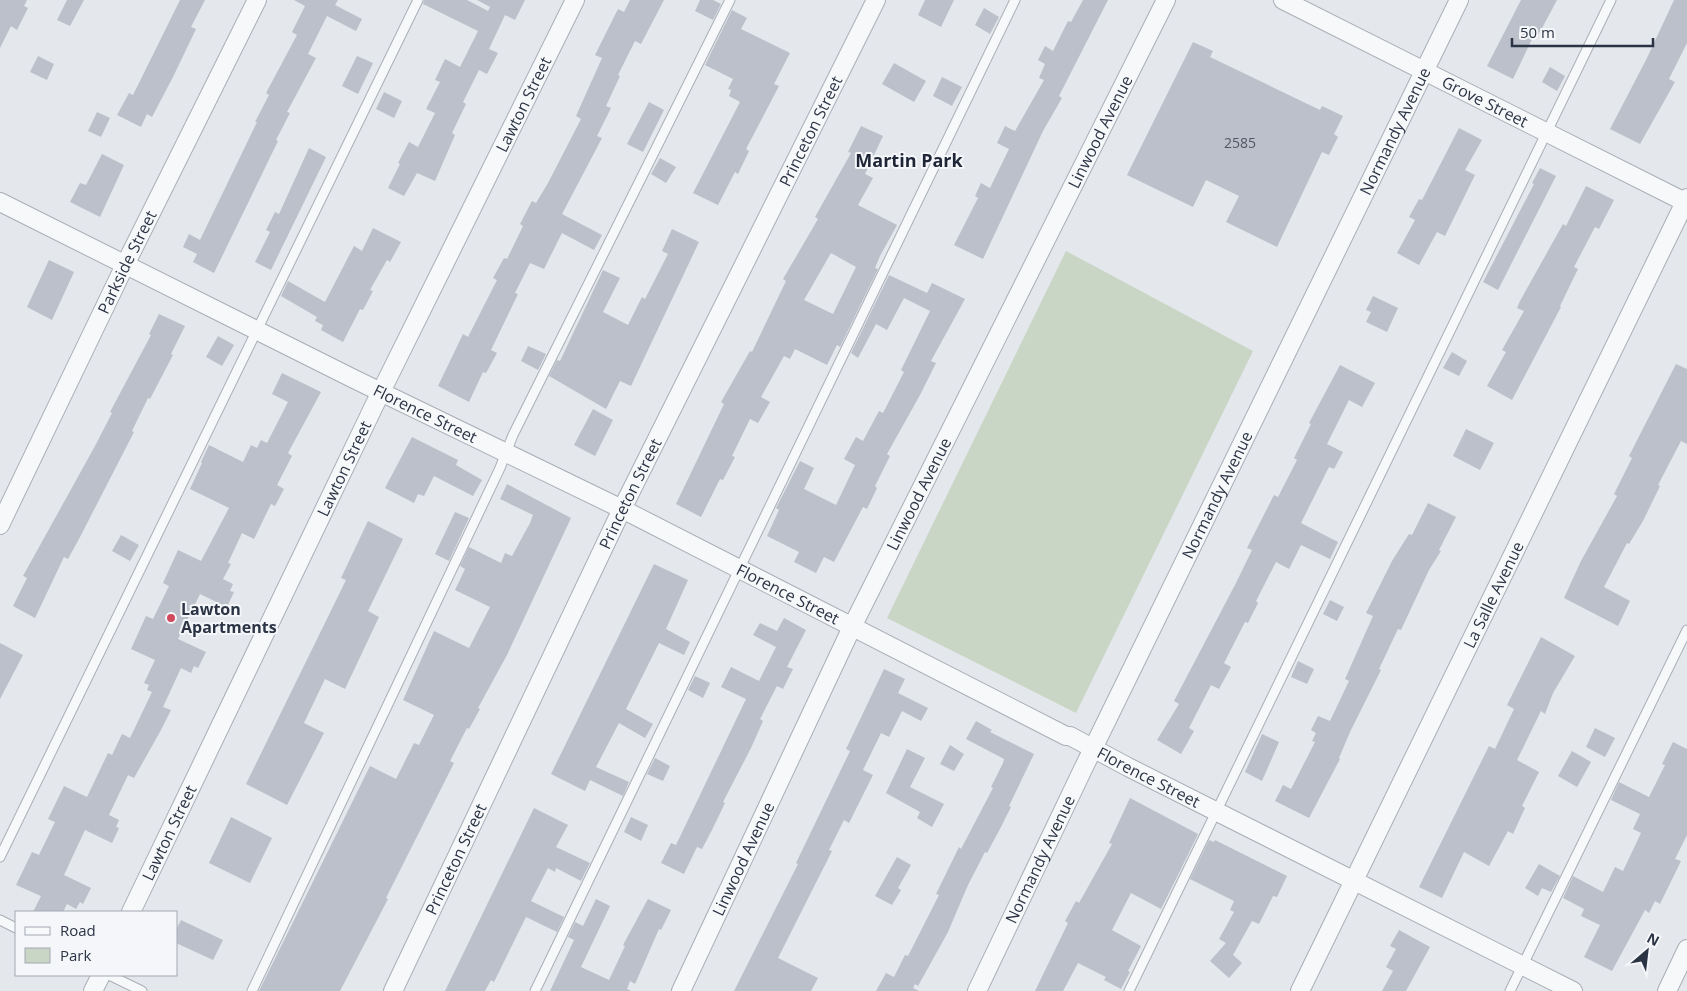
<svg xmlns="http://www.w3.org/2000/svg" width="1687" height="991" font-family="'Open Sans',sans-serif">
<rect width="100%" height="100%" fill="#e4e7ec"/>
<!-- green -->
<path fill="#c9d6c5" d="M1066,251L1253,351L1076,713L887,618Z"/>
<!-- building -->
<path fill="#bbc0ca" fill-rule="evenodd" d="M0,0H27L24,6L28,8L17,30L11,26L0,48Z
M67,0H84L70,26L57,20Z
M180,0H205L191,27L196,29L173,77L152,117L147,114L141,127L117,115L129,93L133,95Z
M294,0H338L335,5L362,19L356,31L327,16L308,54L316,58L287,112L290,113L276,140L278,141L214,273L193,262L197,254L183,247L189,234L200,240L257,122H255L269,95L266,93L297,35L292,32L305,6Z
M424,0H467L488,11L490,7L477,0H525L515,20L505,15L489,49L498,53L487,74L479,70L463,102L466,104L452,133L455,135L435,181L417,173L404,196L388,188L400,164L398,163L409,142L418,147L435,113L426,109L440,82L435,80L445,59L460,67L478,31L423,4Z
M630,0H664L641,44L635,41L618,75L620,76L606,106L611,108L597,136L602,138L562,214L602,235L594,250L562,233L544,269L530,263L515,293L518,294L491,350L497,353L486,373L483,372L469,402L438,386L463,334L468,337L497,280L493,278L504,258L507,259L523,226L520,224L532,201L536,203L548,183L581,119L576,116L602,58L595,55L618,9L624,12Z
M700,0H713L721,4L713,20L695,11Z
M925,0H954L941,27L918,15Z
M1083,0H1108L1059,96L1062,98L1043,131L983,259L954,245L978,198L975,196L981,183L990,188L1009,149L997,143L1005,126L1015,131L1044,80L1039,78L1045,64L1038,60L1045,46L1053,51L1068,21L1071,22Z
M1521,0H1557L1541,30L1536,38L1533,37L1513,79L1487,66Z
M1674,0H1687V43L1669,79L1675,82L1640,144L1610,129L1647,58Z
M984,8L999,17L990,34L975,25Z
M732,10L747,18L741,29L790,53L774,84L779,86L746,149L749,151L738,174L735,172L718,205L693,193L740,102L729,96L731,90L728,89L733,79L705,65Z
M1193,42L1213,51L1210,57L1320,110L1322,106L1343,116L1334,134L1338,137L1329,155L1322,152L1277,247L1226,222L1239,196L1206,180L1193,207L1127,175Z
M38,56L54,64L47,80L30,72Z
M357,56L373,63L358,94L342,86Z
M894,63L926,81L914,102L882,84Z
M1550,67L1565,76L1557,91L1542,82Z
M942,77L962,87L952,106L933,96Z
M384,92L402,101L394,118L376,109Z
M649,102L664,110L643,152L627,144Z
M97,112L110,118L101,137L88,131Z
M861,126L883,136L865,174L873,178L858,205L897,225L880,256L875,268L878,269L840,347L837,345L827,365L795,349L790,359L784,356L761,397L770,402L758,423L750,419L732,456L735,457L723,480L720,479L701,517L676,504L724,404L721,402L750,351L752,352L786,281L783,279L818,219L815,217L851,153L848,152ZM831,253L856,267L833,314L804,300Z
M1459,128L1482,140L1465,170L1475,175L1445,236L1437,232L1419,265L1397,253L1415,220L1409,217L1419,199L1422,200Z
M309,148L326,157L271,270L255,262L270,232L266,230L275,212L279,214Z
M102,154L124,165L100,217L70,202L80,183L86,185Z
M660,158L676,167L666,183L651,174Z
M1540,168L1556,176L1498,290L1483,282L1534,184L1532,183Z
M1586,186L1614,200L1599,229L1595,227L1574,267L1578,269L1560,306L1561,307L1512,400L1487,386L1506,352L1502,350L1524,311L1517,308L1520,301L1563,224L1566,226Z
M373,228L401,242L390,262L387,260L370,290L373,291L363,310L360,309L343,342L321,330L323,325L315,321L317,317L281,296L288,281L325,302L354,246L362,251Z
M672,229L699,242L631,386L620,381L606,409L549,376L557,360L560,361L603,270L620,278L603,312L628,325L642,297L645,299L668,254L662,251Z
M49,260L74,272L52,320L27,307Z
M889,275L927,293L932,283L965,299L931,361L936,363L920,395L887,454L890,456L875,486L877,488L867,509L863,507L834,562L824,557L816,573L794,562L799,552L767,536L779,510L776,508L800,461L814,468L804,489L836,505L855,465L844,459L856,437L863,441L879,411L883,413L904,372L901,370L930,311L904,298L887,330L876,324L858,358L851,353Z
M1373,296L1398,308L1387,332L1366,322L1371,312L1366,310Z
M159,314L185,326L171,354L173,355L150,399L148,398L132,431L134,432L79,539L68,559L64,557L35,618L13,606L27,578L23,576L95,446L112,413L110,412L151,335L149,334Z
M218,336L234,345L222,366L206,357Z
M528,346L546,354L538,370L521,361Z
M1452,352L1467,361L1459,376L1443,368Z
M1676,364L1687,369V444L1681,441L1658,485L1660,486L1643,521L1629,544L1627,543L1604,587L1630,601L1618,626L1564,598L1581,561L1617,496L1614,494L1632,458L1629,456Z
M1340,365L1375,383L1362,407L1349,400L1327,444L1343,452L1334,469L1329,467L1301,523L1338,542L1330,559L1301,545L1289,569L1276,562L1256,601L1258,603L1248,623L1245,622L1224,663L1231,667L1219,689L1211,685L1189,728L1194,731L1181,754L1157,740L1179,704L1174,701L1236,583L1252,550L1247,548L1274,495L1278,497L1297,460L1294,458L1311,424L1309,423Z
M282,373L321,392L288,453L292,456L277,485L284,489L275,506L271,504L254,539L242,533L228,563L231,564L223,579L233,584L230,591L234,592L227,607L200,594L178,639L206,652L198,668L194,666L191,673L181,668L163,707L171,710L161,730L134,778L128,775L109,815L119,820L116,827L119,828L112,843L85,830L64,875L91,888L83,904L80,902L76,909L67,904L63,912H33L41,896L16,885L32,852L39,855L55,822L48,819L64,786L87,797L108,753L112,755L122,734L130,738L152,692L147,690L149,685L144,683L155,660L131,649L146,616L153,619L169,586L163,583L178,550L201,561L229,508L190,489L202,463L201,462L209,445L243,462L251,445L257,448L261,440L267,443L288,402L272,394Z
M593,409L613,420L595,456L574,445Z
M1466,429L1494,443L1480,470L1453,456Z
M412,437L458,460L456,465L482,480L473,496L434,476L424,496L418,494L414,503L385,488Z
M507,484L571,518L507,655L478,708L480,709L469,729L467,728L450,761L454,763L386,898L388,899L340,991H259L370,766L396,779L414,743L419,745L434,715L403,700L434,631L469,648L490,607L455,590L465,569L460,566L469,547L501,563L505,553L512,556L530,523L533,515L500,499Z
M1428,503L1456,517L1439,550L1441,551L1429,570L1401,630L1398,629L1379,669L1381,670L1350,732L1339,758L1340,759L1309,818L1275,801L1283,785L1291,789L1315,742L1312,741L1316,733L1311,730L1318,716L1330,721L1349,681L1345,679L1373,616L1366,613L1392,561L1409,534L1412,535Z
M455,512L469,518L449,561L435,554Z
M368,521L403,539L368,611L379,617L345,689L325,679L304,723L324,733L287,805L246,784L346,580L341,578Z
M121,535L139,545L130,561L112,551Z
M654,564L688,580L666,629L690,642L684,655L659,643L626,709L653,724L645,738L619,723L596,767L629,782L623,796L590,780L585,791L551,774Z
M1330,600L1344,607L1337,621L1323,614Z
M784,618L806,630L787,667L793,669L783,689L777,686L760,719L763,721L751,748L723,802L725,803L712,830L702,849L697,847L684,874L661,863L671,843L676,845L746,699L721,687L731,667L759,681L776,647L753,635L760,623L777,631Z
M1541,637L1575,656L1553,693L1545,714L1541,711L1517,760L1539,772L1522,806L1525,808L1513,834L1508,831L1489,866L1464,852L1442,898L1419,887L1489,746L1495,749L1514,709L1507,705Z
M0,643L23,655L0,699Z
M1298,661L1314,669L1307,684L1291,677Z
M884,669L905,679L898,693L928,708L921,721L902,711L889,737L881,733L863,770L873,775L849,823L844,820L829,850L832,851L778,958L818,978L811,991H734L798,864L796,863L850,751L846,749Z
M695,676L710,683L703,698L688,690Z
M976,721L992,730L990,732L1034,754L1009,806L1011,807L1001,827L987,853L985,852L968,885L948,932L918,986L915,984L913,988L919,991H876L886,973L894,977L905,955L908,956L939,895L936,894L959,847L961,849L993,788L991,787L1003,763L1004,759L966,739Z
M1595,728L1615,738L1605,757L1586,747Z
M1262,734L1279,742L1262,781L1245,772Z
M1673,742L1687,749V835L1675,859L1681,861L1660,904L1655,901L1649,913L1645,910L1612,971L1584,957L1600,925L1581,916L1584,909L1563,898L1573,876L1603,892L1615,867L1623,871L1641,833L1633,829L1640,814L1611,800L1619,782L1649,797L1665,765L1662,764Z
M950,745L964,754L954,771L940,764Z
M907,749L925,758L910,787L944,804L932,827L917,818L920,812L886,793Z
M1572,751L1591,762L1577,787L1558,776Z
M655,758L670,766L663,781L647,774Z
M1130,798L1198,834L1179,873L1161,909L1131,893L1112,930L1141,946L1128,971L1130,972L1121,989L1104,980L1106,977L1078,963L1063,991H1035L1068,923L1065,921L1076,901L1079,903L1112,844L1109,843Z
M534,808L568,825L556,847L590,863L581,881L556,868L555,872L548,868L531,901L564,917L557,932L526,917L494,982L491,980L485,991H445Z
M231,817L272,838L250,883L209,863Z
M631,817L648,825L641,841L624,832Z
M1209,840L1214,842L1215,840L1287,876L1277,897L1273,896L1259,924L1252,921L1233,955L1242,963L1229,978L1210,961L1226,943L1219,939L1234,912L1230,910L1234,901L1190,879Z
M897,857L911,865L898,888L901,890L892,905L875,896Z
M1539,864L1560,876L1551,892L1542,888L1538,896L1525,888Z
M596,899L610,906L581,967L609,980L625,946L623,945L648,899L671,910L661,930L659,929L635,984L630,981L627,989L631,991H550L574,940L568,937L575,922L583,926Z
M181,920L223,940L213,960L176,943V930Z
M1399,930L1430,947L1406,991H1382L1393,971L1386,967L1396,949L1390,946Z"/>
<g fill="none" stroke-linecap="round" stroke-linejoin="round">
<!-- lane casing -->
<g stroke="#a9aeb7" stroke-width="11">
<path id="lane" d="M0,857L418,0
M0,920L16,928
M109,975L142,991
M252,991L500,468L513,435L730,0
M535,991L1015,0
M1129,991L1611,0
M1510,991L1687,630"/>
</g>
<!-- street casing -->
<g stroke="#a9aeb7" stroke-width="20">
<g id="street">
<path id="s1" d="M1283,0L1687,203"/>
<path id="s2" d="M0,202L354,379L622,509L1066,736H1070L1128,767L1573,991"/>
<path id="s3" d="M0,525L125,265L257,0"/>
<path id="s4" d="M131,912L374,406L575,0"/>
<path d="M93,991L101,975"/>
<path id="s5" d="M393,991L622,509L876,0"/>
<path id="s6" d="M681,991L852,627L1166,0"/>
<path id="s7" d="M977,991L1083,769L1459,0"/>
<path id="s8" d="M1300,991L1687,198"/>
<path d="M1667,991L1687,949"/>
</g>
</g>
<!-- lane -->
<use href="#lane" stroke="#f7f8fa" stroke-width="9"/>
<!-- street -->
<use href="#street" stroke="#f7f8fa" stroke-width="18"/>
</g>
<!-- markers -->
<circle fill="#d1495b" stroke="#f4f6f9" stroke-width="2" cx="171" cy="618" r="5"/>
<g text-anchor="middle" stroke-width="4" stroke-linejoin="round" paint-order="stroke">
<!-- number labels -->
<g font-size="14" fill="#4f5766">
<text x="1240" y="148">2585</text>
</g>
<!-- street labels -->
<g font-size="16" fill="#2b3445" stroke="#f4f6f9">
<text dy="6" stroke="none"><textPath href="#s1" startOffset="226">Grove Street</textPath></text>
<text dy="6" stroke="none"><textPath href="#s4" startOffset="898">Lawton Street</textPath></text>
<text dy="6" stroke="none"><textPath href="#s5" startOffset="956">Princeton Street</textPath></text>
<text dy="6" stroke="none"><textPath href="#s6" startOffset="956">Linwood Avenue</textPath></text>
<text dy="6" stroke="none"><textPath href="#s7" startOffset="956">Normandy Avenue</textPath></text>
<text dy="6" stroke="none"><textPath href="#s3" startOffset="292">Parkside Street</textPath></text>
<text dy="6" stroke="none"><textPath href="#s2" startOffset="475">Florence Street</textPath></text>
<text dy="6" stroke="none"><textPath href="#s4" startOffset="492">Lawton Street</textPath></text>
<text dy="6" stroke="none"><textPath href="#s5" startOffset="551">Princeton Street</textPath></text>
<text dy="6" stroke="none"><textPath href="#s6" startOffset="551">Linwood Avenue</textPath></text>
<text dy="6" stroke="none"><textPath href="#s7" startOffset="551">Normandy Avenue</textPath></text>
<text dy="6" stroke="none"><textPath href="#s8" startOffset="441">La Salle Avenue</textPath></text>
<text dy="6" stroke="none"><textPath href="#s2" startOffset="880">Florence Street</textPath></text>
<text dy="6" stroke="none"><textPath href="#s2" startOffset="1285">Florence Street</textPath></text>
<text dy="6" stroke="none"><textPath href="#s4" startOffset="88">Lawton Street</textPath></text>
<text dy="6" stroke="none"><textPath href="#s6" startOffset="146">Linwood Avenue</textPath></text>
<text dy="6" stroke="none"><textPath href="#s5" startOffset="146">Princeton Street</textPath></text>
<text dy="6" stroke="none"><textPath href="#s7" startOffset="146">Normandy Avenue</textPath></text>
</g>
<!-- poi labels -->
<g font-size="16" font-weight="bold" fill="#2b3445" stroke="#f4f6f9" text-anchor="start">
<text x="181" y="615">Lawton<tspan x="181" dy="18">Apartments</tspan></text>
</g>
<!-- neighbourhood labels -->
<g font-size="18" font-weight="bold" fill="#1d2536" stroke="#f4f6f9">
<text x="909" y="167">Martin Park</text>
</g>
</g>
<!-- legend -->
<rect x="15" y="911" width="162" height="65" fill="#f4f6f9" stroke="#a4a8b1"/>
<rect x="25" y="927" width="25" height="8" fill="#f7f8fa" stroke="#a4a8b1"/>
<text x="60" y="936" font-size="15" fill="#2b3445">Road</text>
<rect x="25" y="948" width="25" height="15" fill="#c9d6c5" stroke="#a4a8b1"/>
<text x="60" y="961" font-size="15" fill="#2b3445">Park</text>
<!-- north arrow -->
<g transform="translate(1647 951) rotate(28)" stroke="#f4f6f9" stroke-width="4" paint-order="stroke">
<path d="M0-4L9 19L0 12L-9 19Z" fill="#2b3445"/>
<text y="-8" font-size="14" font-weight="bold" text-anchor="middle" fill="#2b3445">N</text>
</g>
<!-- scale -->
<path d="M1512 38v8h141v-8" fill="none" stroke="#2b3445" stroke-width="2.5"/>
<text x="1520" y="38" font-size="15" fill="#2b3445" stroke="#f4f6f9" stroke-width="4" paint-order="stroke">50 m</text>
</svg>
